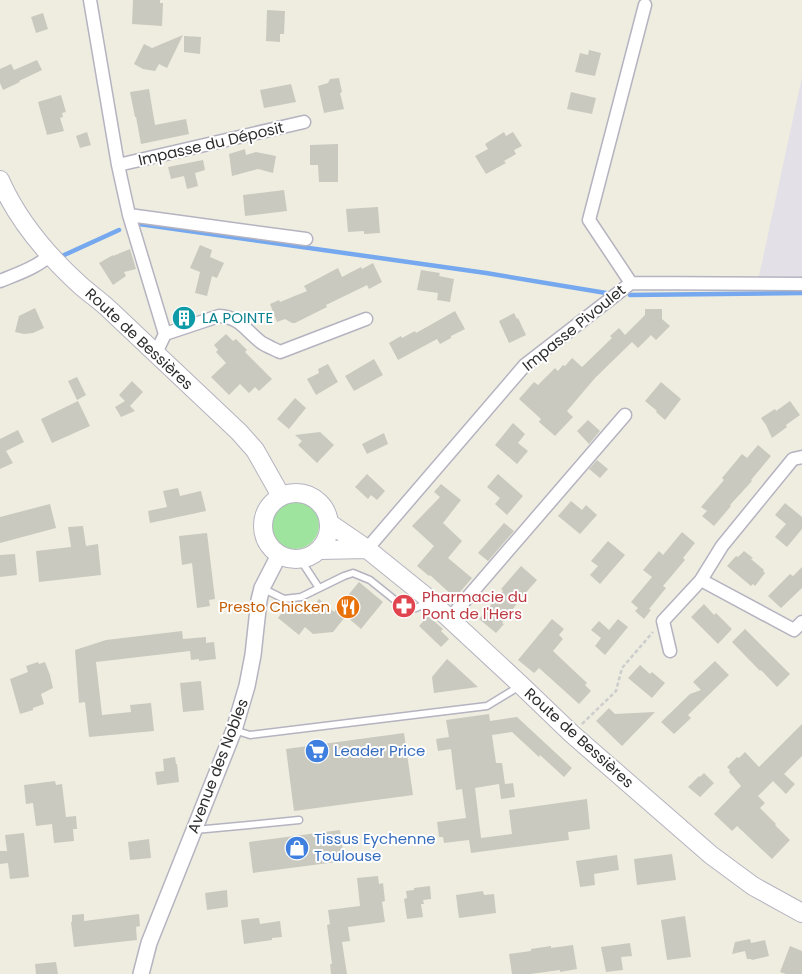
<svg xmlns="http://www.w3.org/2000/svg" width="802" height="974" font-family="Poppins,sans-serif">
<rect width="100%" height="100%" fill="#eeede0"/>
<!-- industrial -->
<path fill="#e4e0e7" d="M802,77V287L756,290Z"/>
<!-- green -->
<path fill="#9fe49e" d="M271 525a24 24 0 1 1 48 0a24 24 0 1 1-48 0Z"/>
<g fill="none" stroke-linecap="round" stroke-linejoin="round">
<!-- stream -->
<path stroke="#75a8ee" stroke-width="4.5" d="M139,224L486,273L606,293
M62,256L119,230
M630,295L802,293"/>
</g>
<!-- building -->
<path fill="#cac9bf" d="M133,0H160V3H163L162,26L132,24Z
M267,10L285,11L284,34H280V42L266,41Z
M43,13L48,29L36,33L31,17Z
M183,35L167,68L159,64L155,71L143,69L134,64L144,44L152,48Z
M184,36L201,37L200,54L184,52Z
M589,50L601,53L595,76L575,72L580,53L588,55Z
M37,60L42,70L19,81L20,82L3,90L0,83V69L11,64L14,70Z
M339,78L342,92L340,93L344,109L324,113L318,86L328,83L330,79Z
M291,84L296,102L264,108L260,90Z
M149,89L155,125L186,119L189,134L141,144L136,117H135L130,92Z
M571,92L596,98L592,114L567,109Z
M61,95L66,112L62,113L63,117L60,118L64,131L47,135L38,102Z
M87,132L91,145L80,148L76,136Z
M504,132L506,136L513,132L522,146L514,150L516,154L504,161L506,163L486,174L475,156L488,149L485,144Z
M338,144V182H319L318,165H310V145Z
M245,149L246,155L256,152L276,156L273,173L258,169L232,176L229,154Z
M203,160L205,170L195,173L198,186L187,189L184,176L171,179L168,167Z
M284,190L287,211L245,216L243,195Z
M378,207L380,233L364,234V231L348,232L346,209Z
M200,245L212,250L210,257L224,263L217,278L212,276L207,296L195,293L200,272L190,268Z
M130,249L136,269L124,272L126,276L113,285L99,263L113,255V256Z
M373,263L382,282L369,289L367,285L361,288L326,305L327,307L295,323H292L285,319L277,322L270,304L279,300L280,302L307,291L304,286L338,268L342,277L361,267L362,269Z
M421,270L440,273L439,276L454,279L450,302L437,300L438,293L417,290Z
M35,308L44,328L33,333L24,334L15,332L19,316Z
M645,309H662V319L670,326L656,340L651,335L638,348L632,342L595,378L567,411L573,417L555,436L539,422L541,419L519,399L534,382L538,385L555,368L558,371L563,365L565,366L572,358L582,367L612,338L610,336L619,328L625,335L645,315Z
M455,311L465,329L451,336V338L440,344L437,339L398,360L389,343L401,336L402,338L415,331L416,333Z
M514,313L517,319L518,318L526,335L509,343L499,321Z
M226,334L233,341L236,339L247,350L245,352L272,379L259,391L255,387L249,393L240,384L229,395L211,377L226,363L216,352L218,350L214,345Z
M374,359L383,375L354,391L345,376Z
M328,364L338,382L316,395L307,379L319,373L318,369Z
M77,377L86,395L77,400L68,381Z
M132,381L143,392L130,406L135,411L121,417L115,407L125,401L119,395Z
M661,382L681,399L665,420L656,412L657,411L645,401Z
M295,398L306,408L289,429L277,419Z
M78,401L90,426L52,443L41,419Z
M790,401L800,415L786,425L787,427L772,438L766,425L761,418L775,409L776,411Z
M588,420L600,431L589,444L577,431Z
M513,423L525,434L518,443L528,451L517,464L495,445Z
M18,430L24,442L6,451L13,463L0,469V439Z
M320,432L334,445L317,463L298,445L302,441L295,435Z
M384,433L388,444L367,454L362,444Z
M758,445L771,456L751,480L752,481L730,505L731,506L714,526L702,516L707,511L701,507L724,480L722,478L742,454L747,458Z
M597,460L608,469L600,478L589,469Z
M367,474L385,491L377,500L371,495L368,499L355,487Z
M498,474L523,496L507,515L495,504L500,498L487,487Z
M441,484L461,500L443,523L462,541L448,558L472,578L455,598L430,575L429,576L417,566L434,546L412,526L440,497L434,492Z
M178,488L180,496L201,491L206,511L150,523L148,511L167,507L163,491Z
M571,501L582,510L586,505L597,515L580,534L558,516Z
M785,503L802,517V529L787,547L775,537L786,524L775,515Z
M50,504L56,528L0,543V517Z
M504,523L514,531L488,561L478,553Z
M83,526L86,546L98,544L101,575L39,582L36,551L71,547L68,527Z
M682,532L695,543L683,558L685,560L663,586L666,588L649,609L651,610L644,619L635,611L638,608L631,602L652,577L643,570L659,551L663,555Z
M207,533L215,599L209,600L210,606L197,608L192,563L182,565L179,536Z
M608,541L625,555L600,584L590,575L598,566L591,561Z
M744,551L753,558L751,559L764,570L763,571L765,573L755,586L753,584L751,586L727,566L736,556L738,557Z
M15,554L17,575L0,577V555Z
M521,566L537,580L522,597L502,623L504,624L496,633L479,619L503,591L501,589Z
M802,567V588L781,608L768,596L790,574L793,576Z
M359,582L383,602L361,629L346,616L333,632L313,634L305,627L299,635L278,618L289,603H293L307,615L319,599L334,612Z
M704,604L714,615L716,613L732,629L718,644L691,617Z
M428,616L443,629L441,631L449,639L441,647L419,626Z
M552,619L564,629L559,635L563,639L553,651L587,683L585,685L591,691L579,704L539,668L534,673L518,660Z
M618,619L628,627L605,655L595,646L601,638L591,630L599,621L609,630Z
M745,629L790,674L777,687L761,670L760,671L732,642Z
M182,631L183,639L206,637V643L214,642L216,659L199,661V659L191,660L190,651L96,662L102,715L131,712L130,705L151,703L154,731L89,737L85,702L79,703L75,650L106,640Z
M447,659L454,665L478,687L434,693L432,677Z
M715,661L729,675L688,715L691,718L674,734L661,722L690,694L701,690L693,682Z
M38,662L39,664L45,662L50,675L53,688L41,694L44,704L33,708V710L20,714L10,679L28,672L26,666Z
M640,665L650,674L652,672L665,683L652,698L628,678Z
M201,681L204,710L183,712L180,683Z
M609,708L615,714L655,712L622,746L596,721Z
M489,714L490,721L517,717L572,768L564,777L540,755L539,757L512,732L492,735L496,763H502L505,784L513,783L515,797L501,799L499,784L475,788L481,838L512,834L509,810L587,799L590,829L568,832L569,840L471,853L469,840L444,843L443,837H439L437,822L466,818L462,789L456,790L451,749L438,751L436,739L449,737L446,720Z
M802,724V756L784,774L795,784L786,794L773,781L758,796L765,803L760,808L776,824L775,825L790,840L772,859L737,826L732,831L714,814L741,786L729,772L730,770L727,767L737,757L739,758L745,752L759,767Z
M404,733L413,795L294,811L286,749Z
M175,757L176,764H177L179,782L157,785L155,772L164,771L163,759Z
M704,773L714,783L700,797L688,787L699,776L700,777Z
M55,781L56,785L62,784L66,817L76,816L77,829H73L74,841L54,843L52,824L36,826L33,803L26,804L24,785Z
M340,830L344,861L253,873L249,842Z
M24,833L29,877L10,879L8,863L0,864V851H7L5,835Z
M149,839L151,858L130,860L128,842Z
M672,854L676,880L637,885L634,859Z
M617,855L619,870L594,874L595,885L580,887L576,861Z
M378,876L379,884L383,883L385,901L382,902L385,922L348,927L350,941L342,942L347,974H331L330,964H332L327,925L330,924L328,910L360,906L357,878Z
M430,886L431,899L423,900L424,904H421L423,917L407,919L404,899L407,898L406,891L414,890V888Z
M227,890L228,907L207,910L205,893Z
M483,891L484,895L494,894L496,913L459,918L456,895Z
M84,914V921L139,914L140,926L136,927L137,940L74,947L71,922H72V915Z
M685,916L691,957L667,960L661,920Z
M259,918L260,924L280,921L282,937L272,938V940L244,944L241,920Z
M750,939L751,943L765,940L769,956L752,960L751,959H747L745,951L732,954L735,942Z
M630,943L632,956L621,957L623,970L606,972L601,947Z
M573,945L577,969L560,972V970L530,974H512L509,954L531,951V949L551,946V948Z
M790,946L802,951V974H786L780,972Z
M56,962L58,974H36L35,964Z"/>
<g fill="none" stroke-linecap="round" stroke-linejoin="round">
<!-- service casing -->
<g stroke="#b5b3c0" stroke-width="9">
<path id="service" d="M300,559L319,588
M262,588L284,599L301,597L344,576L353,573L370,580L406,609L416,608L429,602
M234,730L250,735L487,706L520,686
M195,830L249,825L299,820"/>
</g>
<!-- minor casing -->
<g stroke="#b5b3c0" stroke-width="15">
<path id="minor" d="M90,0L118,165L129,215L165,334
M118,165L304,122
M129,215L306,239
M0,281C17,274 36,268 50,255
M631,283L589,220L645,5
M156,353L165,334L219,316C240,317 246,331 262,343C267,346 274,349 280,352L366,319
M367,549L525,365L631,283L802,284
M701,580L722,546L793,459L802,457
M449,619L625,415
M670,651L663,621L701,580L794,630L802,622"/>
</g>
<!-- tertiary casing -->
<g stroke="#b5b3c0" stroke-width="18">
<path id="tertiary" d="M141,974L149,943L234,730L247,686L253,655L259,600L262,588L279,555"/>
</g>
<!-- secondary casing -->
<g stroke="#b5b3c0" stroke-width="20">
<path id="secondary" d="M0,180C18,221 47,255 80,285C90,294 102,302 112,312C154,352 197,392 239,432L255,450L281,496
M263 526a33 33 0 1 1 66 0a33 33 0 1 1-66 0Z
M329,523L367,549L424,595L521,685L572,734L711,855L753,886L802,913
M319,550L367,549"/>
</g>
<!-- path -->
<path stroke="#cdcdcd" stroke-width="2.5" stroke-dasharray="4 2.5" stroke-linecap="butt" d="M582,724L616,691L622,668L653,632"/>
<!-- service -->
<use href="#service" stroke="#fff" stroke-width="6"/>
<!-- minor -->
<use href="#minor" stroke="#fff" stroke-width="12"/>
<!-- tertiary -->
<use href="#tertiary" stroke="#fff" stroke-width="15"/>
<!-- secondary -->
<use href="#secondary" stroke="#fff" stroke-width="18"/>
</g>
<!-- icons -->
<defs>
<g id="building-disc" transform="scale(1.25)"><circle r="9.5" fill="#0f9aa8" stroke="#fff"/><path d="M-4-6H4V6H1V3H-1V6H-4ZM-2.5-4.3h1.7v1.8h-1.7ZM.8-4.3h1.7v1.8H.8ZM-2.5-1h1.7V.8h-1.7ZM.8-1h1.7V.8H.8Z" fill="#fff"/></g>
<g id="pharmacy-disc" transform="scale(1.25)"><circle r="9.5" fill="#e0444e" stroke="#fff"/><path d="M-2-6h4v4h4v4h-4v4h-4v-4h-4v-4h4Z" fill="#fff"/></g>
<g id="restaurant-disc" transform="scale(1.25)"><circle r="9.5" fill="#e8710a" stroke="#fff"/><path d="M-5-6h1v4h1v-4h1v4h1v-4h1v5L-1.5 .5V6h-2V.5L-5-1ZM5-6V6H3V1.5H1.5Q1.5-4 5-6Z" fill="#fff"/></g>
<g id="supermarket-disc" transform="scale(1.25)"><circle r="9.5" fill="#3f7fe0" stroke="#fff"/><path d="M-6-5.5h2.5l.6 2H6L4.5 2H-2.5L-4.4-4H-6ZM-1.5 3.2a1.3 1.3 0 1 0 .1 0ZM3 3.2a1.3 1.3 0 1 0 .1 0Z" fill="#fff"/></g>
<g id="shop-disc" transform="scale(1.25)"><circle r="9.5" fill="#3f7fe0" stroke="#fff"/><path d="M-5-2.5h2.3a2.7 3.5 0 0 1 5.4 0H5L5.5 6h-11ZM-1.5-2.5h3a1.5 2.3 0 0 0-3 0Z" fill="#fff"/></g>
</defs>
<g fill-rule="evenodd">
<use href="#building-disc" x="184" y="318"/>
<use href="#pharmacy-disc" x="404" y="606"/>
<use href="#restaurant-disc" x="348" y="607"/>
<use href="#supermarket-disc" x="317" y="751"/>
<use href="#shop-disc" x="297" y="848"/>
</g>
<g text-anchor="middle" stroke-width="4" stroke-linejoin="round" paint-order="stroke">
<!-- street labels -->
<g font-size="15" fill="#2d2d2d" stroke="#fff">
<text transform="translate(211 144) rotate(-13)" y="5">Impasse du Déposit</text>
<text transform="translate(574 328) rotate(-39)" y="5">Impasse Pivoulet</text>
<text transform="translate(139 339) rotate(43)" y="5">Route de Bessières</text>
<text transform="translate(579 738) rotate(42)" y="5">Route de Bessières</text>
<text transform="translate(218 766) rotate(-69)" y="5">Avenue des Nobles</text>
</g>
<!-- culture labels -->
<g font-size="15" fill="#0d838f" stroke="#fff" text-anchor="start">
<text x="202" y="323">LA POINTE</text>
</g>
<!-- health labels -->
<g font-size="15" fill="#be3a42" stroke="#fff" text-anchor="start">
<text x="422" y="602">Pharmacie du<tspan x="422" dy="17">Pont de l'Hers</tspan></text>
</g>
<!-- food labels -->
<g font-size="15" fill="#c56008" stroke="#fff" text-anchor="end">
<text x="330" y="612">Presto Chicken</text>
</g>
<!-- shop labels -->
<g font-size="15" fill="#366cbe" stroke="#fff" text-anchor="start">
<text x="334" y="756">Leader Price</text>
<text x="314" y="844">Tissus Eychenne<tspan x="314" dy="17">Toulouse</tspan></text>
</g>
</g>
</svg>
